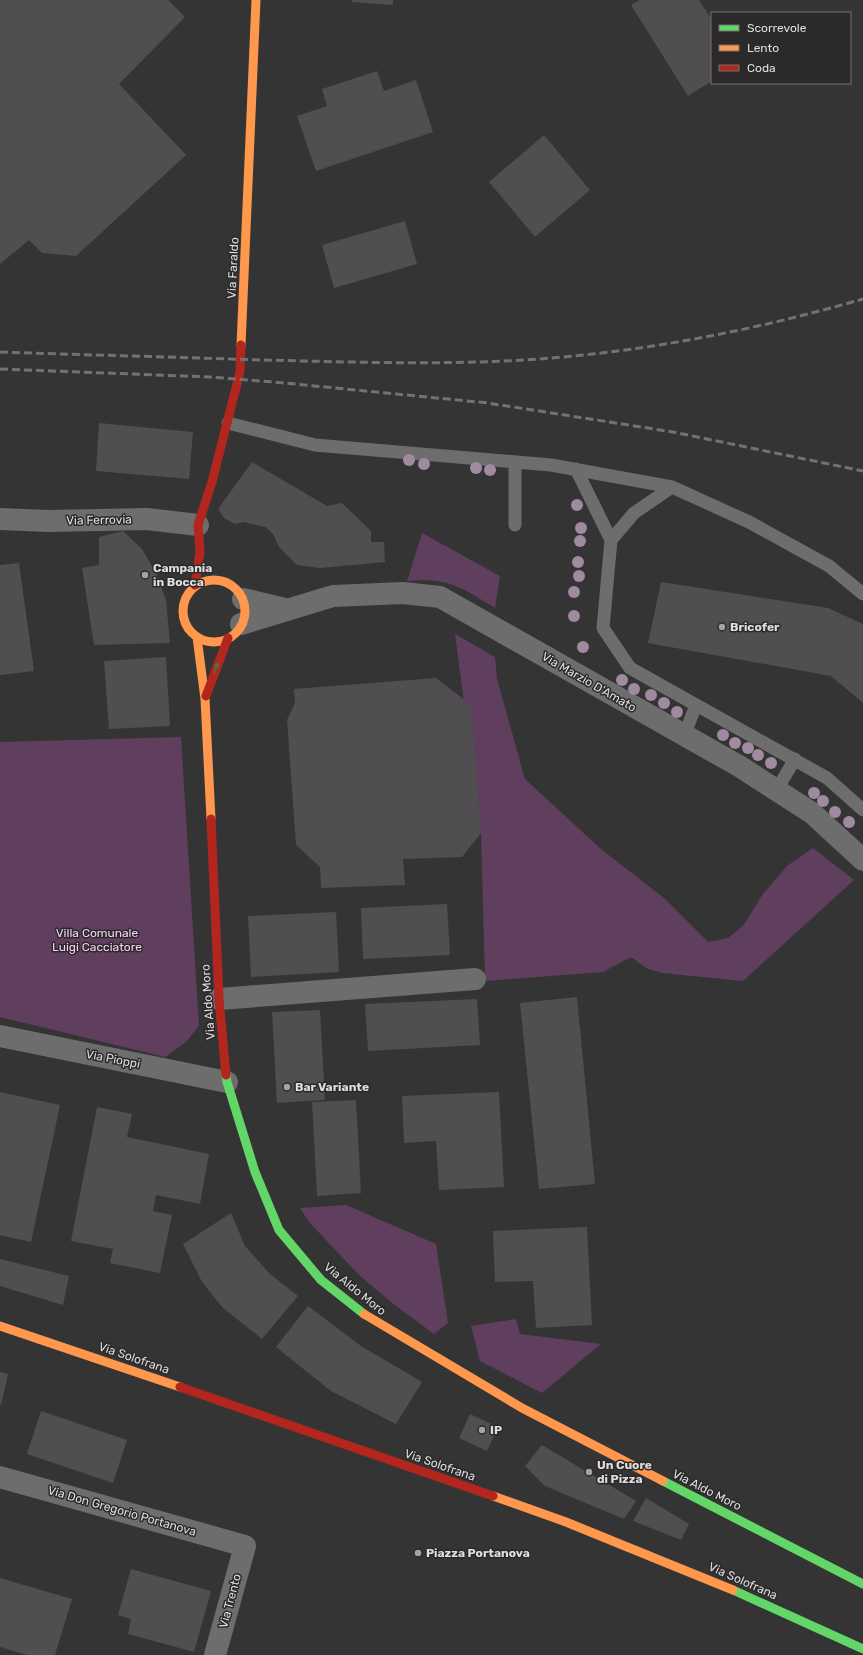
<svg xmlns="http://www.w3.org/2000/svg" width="863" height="1655" font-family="Rubik,sans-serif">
<rect width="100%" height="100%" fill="#353435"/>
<!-- green -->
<path fill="#5f3e5e" d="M422,533L500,576L495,608C462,587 447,577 407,581Z
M455,634L495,657L497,679L525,779L601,849L664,898L708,942L728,938L743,926L763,894L787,866L813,848L854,880L743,981L662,973L646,968L631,957L603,972L485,981L481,833Z
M181,737L199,1026L186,1042L165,1057L0,1017V742Z
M346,1205L436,1244L448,1323L434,1334L392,1303L359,1275L309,1222L300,1208Z
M516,1319L520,1334L601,1344L542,1393L480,1361L471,1326Z"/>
<!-- building -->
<path fill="#504e50" d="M0,0H168L185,17L119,84L186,155L76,256L42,253L29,240L0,264Z
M352,0H393V5L352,2Z
M640,0H699L712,20V81L688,96L631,5Z
M377,71L384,91L416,80L433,132L316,171L297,116L327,106L322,89Z
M544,135L590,190L535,237L489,182Z
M405,221L417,264L334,288L322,245Z
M99,423L193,432L189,479L96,471Z
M252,462L327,506L342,503L371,531V542H384L385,562L320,568L297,565L279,547L273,534L266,527L243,522L235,524L224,518L218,509Z
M123,531L142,549L156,573L166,600L170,643L94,645L82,568L99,565V537Z
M19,563L34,671L0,675V565Z
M661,582L828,608L863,624V703L831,676L648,643Z
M166,657L170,726L109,729L104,661Z
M436,678L471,705L481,833L462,857L403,859L405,885L321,888L320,867L296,845L287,720L295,703L294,689Z
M447,904L450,955L363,959L361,908Z
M336,912L339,972L251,977L248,916Z
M577,997L595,1184L539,1189L520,1003Z
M477,999L480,1045L368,1051L365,1004Z
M320,1010L325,1100L277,1103L272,1012Z
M0,1092L60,1105L31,1242L0,1235Z
M499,1092L504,1187L439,1190L436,1141L404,1143L402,1096Z
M356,1100L361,1193L317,1196L312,1102Z
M97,1107L132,1114L127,1137L209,1154L200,1204L156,1195L153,1211L172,1215L160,1273L110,1263L113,1249L71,1241Z
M231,1213L245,1246L270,1274L298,1296L262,1339L222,1307L202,1282L183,1244Z
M587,1227L592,1325L536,1328L533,1281L495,1282L493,1231Z
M0,1259L69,1276L63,1305L0,1286Z
M308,1306L361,1346L422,1382L396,1424L331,1391L276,1347Z
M0,1372L8,1374L1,1405L0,1404Z
M41,1411L127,1440L113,1483L27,1454Z
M470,1414L498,1427L487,1451L459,1438Z
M542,1445L636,1501L624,1519L545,1486L525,1466Z
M646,1498L689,1524L681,1540L633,1521Z
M131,1569L211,1591L194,1652L128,1634L131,1619L118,1615Z
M0,1578L72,1599L55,1655H27L0,1647Z"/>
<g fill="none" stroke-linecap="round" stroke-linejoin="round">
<!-- lane -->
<path stroke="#6d6d6d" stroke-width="13" d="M228,423L315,445L551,465L672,487L749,522L829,566L863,594
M576,469L611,540L603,628L630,668L827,778L863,810
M515,525V462
M611,540L634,513L672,487
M684,736L696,705
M776,791L795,759"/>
<!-- street -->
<path stroke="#6d6d6d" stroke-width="22" d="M0,519L48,521L147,519L198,525
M243,599L285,609
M241,624L333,596L403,593L440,597L739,766L812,813L863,860
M219,999L475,979
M0,1036L227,1082
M0,1477L245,1546L215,1655"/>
<!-- fast -->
<path stroke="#63d668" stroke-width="9" d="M226,1075L227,1082L255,1172L279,1230L321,1280L364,1314
M663,1481L863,1584
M733,1590L863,1649"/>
<!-- slow -->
<path stroke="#ff974d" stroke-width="9" d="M241,345L256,0
M183 611a31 31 0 1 1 62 0a31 31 0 1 1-62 0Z
M197,637L205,699L211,819
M364,1314L522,1408L663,1481
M0,1326L180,1387
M493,1496L566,1522L733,1590"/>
<!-- jam -->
<path stroke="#b3261e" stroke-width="9" d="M195,585L200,552L198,525L212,482L240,372L241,345
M206,696L228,638
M211,819L219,999L226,1075
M180,1387L493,1496"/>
<!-- rail -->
<path stroke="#737272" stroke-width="3" stroke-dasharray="8 4" stroke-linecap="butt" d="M0,352C87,355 175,357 262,360C349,362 437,365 524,360C639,353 752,331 863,299
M0,369L210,377L274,382L488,403L673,432L863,471"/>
</g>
<!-- trees -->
<g fill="#a08a9f">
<circle cx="409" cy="460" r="6"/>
<circle cx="424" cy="464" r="6"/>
<circle cx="476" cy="468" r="6"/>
<circle cx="490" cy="470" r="6"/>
<circle cx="577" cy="505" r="6"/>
<circle cx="581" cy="528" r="6"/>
<circle cx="580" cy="541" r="6"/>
<circle cx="578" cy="562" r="6"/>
<circle cx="579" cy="576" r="6"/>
<circle cx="574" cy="592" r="6"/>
<circle cx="574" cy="616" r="6"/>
<circle cx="583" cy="647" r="6"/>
<circle cx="622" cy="680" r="6"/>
<circle cx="634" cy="689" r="6"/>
<circle cx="651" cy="695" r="6"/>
<circle cx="664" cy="703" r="6"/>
<circle cx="677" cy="712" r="6"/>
<circle cx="723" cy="735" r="6"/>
<circle cx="735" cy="743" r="6"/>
<circle cx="748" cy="748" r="6"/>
<circle cx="758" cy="755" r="6"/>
<circle cx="771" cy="763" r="6"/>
<circle cx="814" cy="793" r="6"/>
<circle cx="823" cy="801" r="6"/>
<circle cx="835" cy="812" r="6"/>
<circle cx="849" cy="822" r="6"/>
</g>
<!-- one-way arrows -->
<defs><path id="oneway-solid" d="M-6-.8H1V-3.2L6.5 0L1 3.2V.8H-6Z"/></defs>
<use fill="#457746" href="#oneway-solid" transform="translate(216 668) rotate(-69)"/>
<!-- markers -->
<g fill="#a4a2a3" stroke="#2c292b" stroke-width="1.5">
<circle cx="145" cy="575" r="4"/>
<circle cx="722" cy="627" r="4"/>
<circle cx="287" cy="1087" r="4"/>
<circle cx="482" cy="1430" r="4"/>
<circle cx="589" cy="1472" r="4"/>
<circle cx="418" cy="1553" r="4"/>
</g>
<g text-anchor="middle" stroke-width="3" stroke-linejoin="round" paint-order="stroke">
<!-- street labels -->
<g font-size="12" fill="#dfddde" stroke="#2c292b">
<text transform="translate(233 268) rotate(-87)" y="4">Via Faraldo</text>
<text transform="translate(99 520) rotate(-1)" y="4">Via Ferrovia</text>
<text transform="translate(589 682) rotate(30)" y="4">Via Marzio D'Amato</text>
<text transform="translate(208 1002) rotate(-94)" y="4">Via Aldo Moro</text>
<text transform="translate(113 1059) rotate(11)" y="4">Via Pioppi</text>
<text transform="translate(355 1289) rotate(39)" y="4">Via Aldo Moro</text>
<text transform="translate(134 1358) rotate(19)" y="4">Via Solofrana</text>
<text transform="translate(440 1465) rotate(19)" y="4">Via Solofrana</text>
<text transform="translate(707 1490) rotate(27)" y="4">Via Aldo Moro</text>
<text transform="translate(122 1511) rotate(16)" y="4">Via Don Gregorio Portanova</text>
<text transform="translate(743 1581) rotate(24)" y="4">Via Solofrana</text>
<text transform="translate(230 1601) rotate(-75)" y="4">Via Trento</text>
</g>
<!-- poi labels -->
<g font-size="12" font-weight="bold" fill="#dfddde" stroke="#2c292b" text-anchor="start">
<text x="153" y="572">Campania<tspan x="153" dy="14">in Bocca</tspan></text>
<text x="730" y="631">Bricofer</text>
<text x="295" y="1091">Bar Variante</text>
<text x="490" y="1434">IP</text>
<text x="597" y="1469">Un Cuore<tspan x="597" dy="14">di Pizza</tspan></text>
<text x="426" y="1557">Piazza Portanova</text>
</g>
<!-- park labels -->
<g font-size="12" fill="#f8d0f5" stroke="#2c292b">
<text x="97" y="937">Villa Comunale<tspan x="97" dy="14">Luigi Cacciatore</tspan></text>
</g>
</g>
<!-- legend -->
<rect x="711" y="12" width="140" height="72" fill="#2c292b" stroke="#747173"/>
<rect x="719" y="25" width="20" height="6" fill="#63d668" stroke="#747173"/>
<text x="747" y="32" font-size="12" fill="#dfddde">Scorrevole</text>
<rect x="719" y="45" width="20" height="6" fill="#ff974d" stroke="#747173"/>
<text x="747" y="52" font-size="12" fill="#dfddde">Lento</text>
<rect x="719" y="65" width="20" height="6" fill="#b3261e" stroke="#747173"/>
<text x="747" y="72" font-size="12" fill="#dfddde">Coda</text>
</svg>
